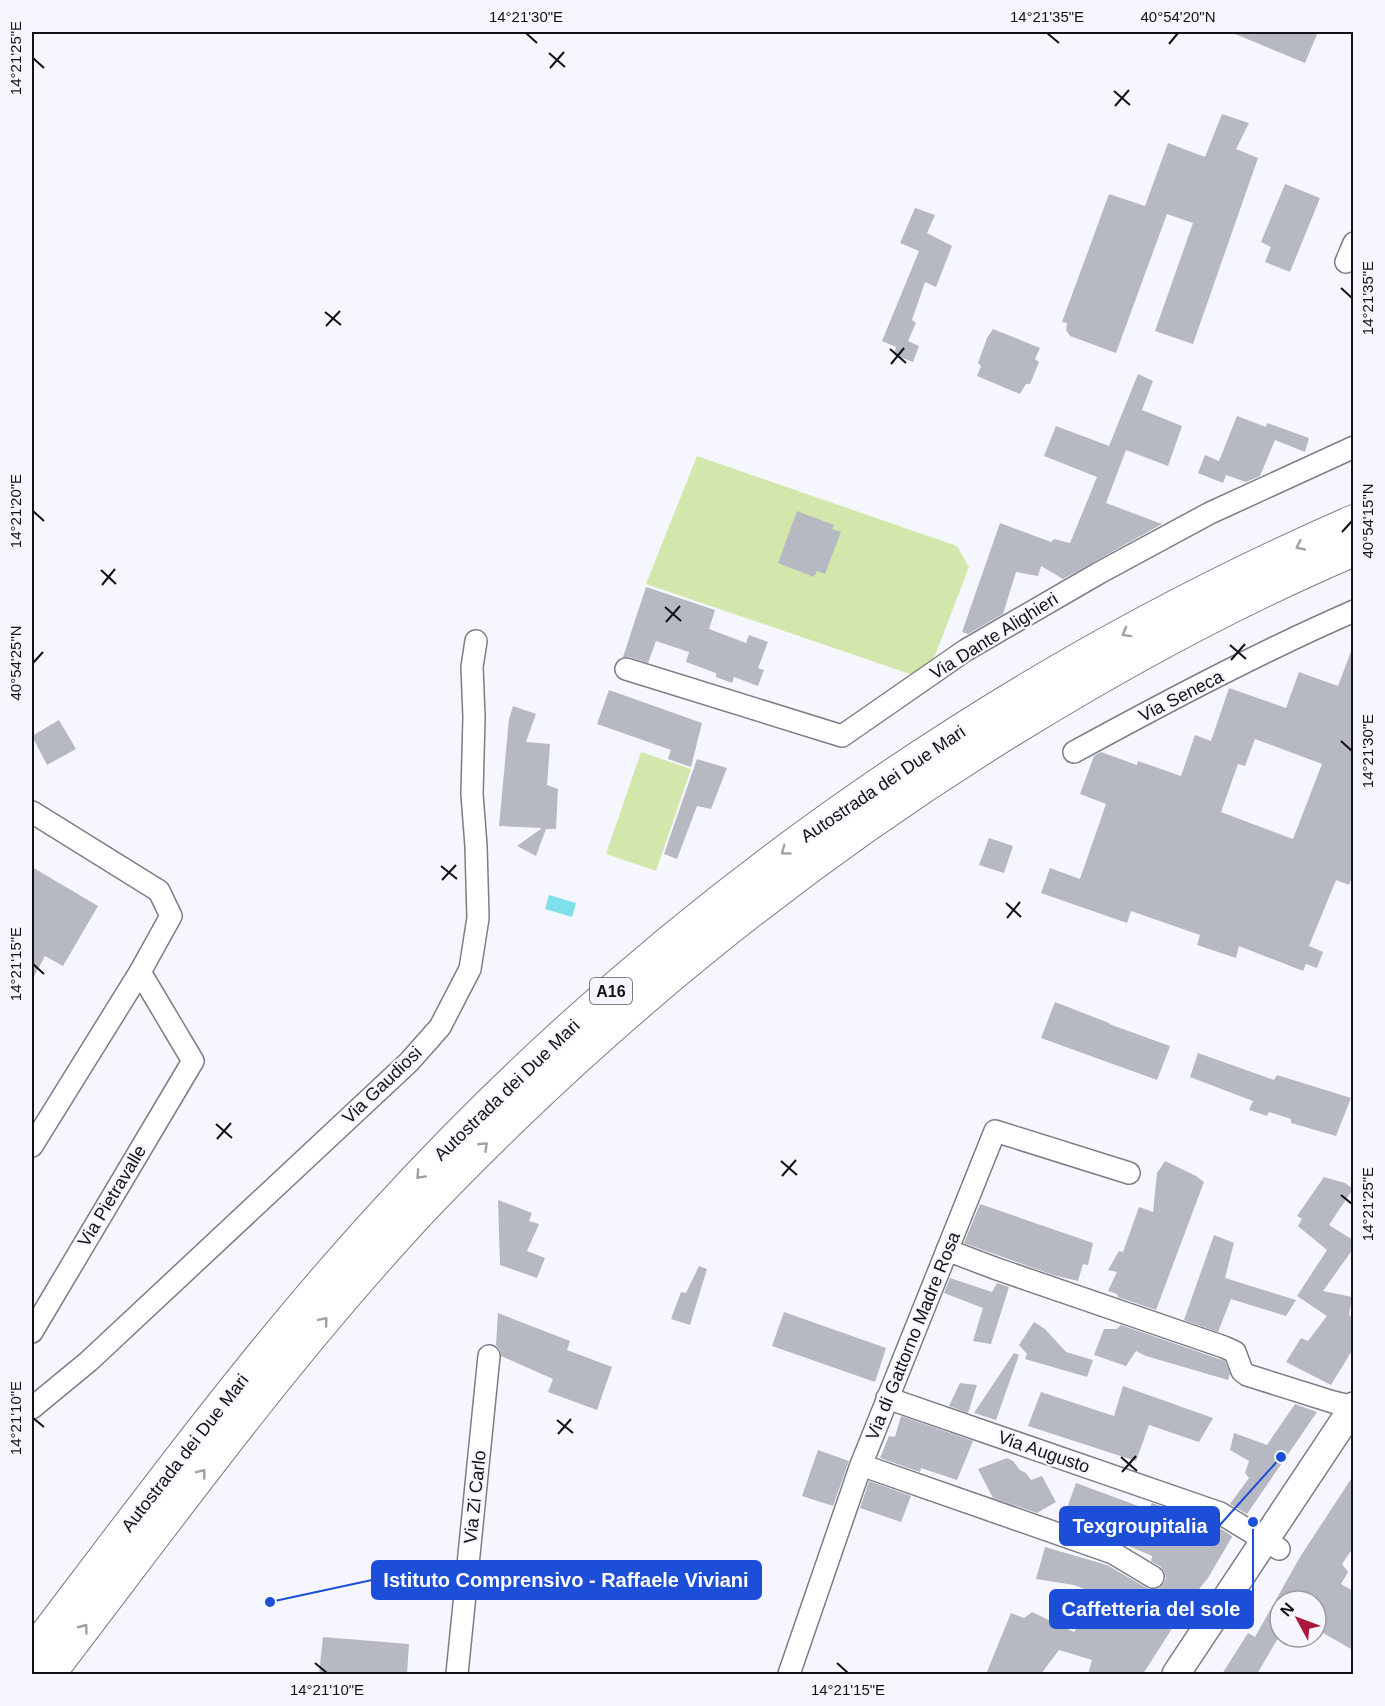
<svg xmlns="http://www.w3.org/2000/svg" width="1385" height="1706" font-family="Arial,sans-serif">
<rect width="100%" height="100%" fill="#f6f7fe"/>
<!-- green -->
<path fill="#d3e7ad" d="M697,456L957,546L969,567L933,661L913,675L646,584Z
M641,752L691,769L656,871L606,854Z"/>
<!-- water -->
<path fill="#7de0ea" d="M549,895L576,903L572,917L545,909Z"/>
<!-- building -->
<path fill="#b6b8c2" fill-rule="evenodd" d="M1230,32H1318L1305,63Z
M1222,114L1249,123L1236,149L1258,158L1193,344L1155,331L1193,223L1167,214L1116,353L1070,336L1066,330L1067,323L1062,322L1109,194L1145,206L1168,143L1205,157Z
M1285,184L1320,198L1290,272L1265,262L1271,247L1261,242Z
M915,208L935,215L927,233L952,246L936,287L925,282L912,320L916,323L908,341L919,346L913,362L894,355L896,347L882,341L919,251L900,243Z
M993,329L1040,348L1035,359L1039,362L1030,384H1026L1020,394L977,376L981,366L978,363L987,338Z
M1138,374L1153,381L1142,410L1182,426L1168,466L1126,450L1106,503L1162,524L1063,579L1041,566L1038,576L1016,572L1003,614L968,634L962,632L1000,523L1051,542L1054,539L1070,543L1097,477L1044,456L1056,426L1109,446Z
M1237,416L1266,427L1267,423L1309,438L1305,452L1275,440L1260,476L1246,482L1226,475L1223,483L1198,473L1205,455L1219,461Z
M797,511L834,525L832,529L841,532L825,574L817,571L814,577L778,563Z
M646,587L715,610L709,629L746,643L749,635L768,642L758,668L764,670L758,686L734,677L732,683L716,677V673L686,662L689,652L656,641L648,663L630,657H623Z
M1352,649H1353V874L1349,885L1336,880L1309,946L1323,952L1317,968L1306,964L1303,971L1239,946L1236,958L1197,945L1200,935L1131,911L1127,923L1041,893L1050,868L1080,879L1106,804L1080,794L1094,756L1101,752L1137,765L1138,761L1181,776L1195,735L1211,741L1229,688L1286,708L1299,672L1338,686ZM1255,739L1322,764L1293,839L1221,812L1238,764L1245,766Z
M609,690L702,723L691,767L668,759L671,750L597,724Z
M513,706L536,714L526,742L550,744L547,785L558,789L556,829H546L536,856L517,846L542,828L499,826L509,719Z
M59,720L76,749L47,765L32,736Z
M697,759L727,768L711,809L697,806L677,859L664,854Z
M989,838L1013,846L1004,873L979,865Z
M32,867L98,906L63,966L45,956L32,980Z
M1055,1002L1109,1023V1024L1170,1046L1157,1080L1041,1038Z
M1198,1053L1274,1080L1277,1075L1351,1098L1336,1136L1291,1123V1119L1269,1112L1267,1116L1249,1110L1253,1101L1190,1077Z
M1165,1161L1196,1176L1204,1182L1156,1310L1118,1297L1117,1294L1108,1291L1117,1272L1108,1270L1119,1251L1123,1252L1139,1207L1153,1212L1157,1173Z
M1324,1177L1345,1183L1353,1189L1329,1225L1353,1240V1249L1323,1291L1352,1297L1349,1315L1353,1319V1349L1331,1385L1286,1362L1301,1338L1308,1341L1327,1316L1297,1296L1327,1250L1298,1226L1302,1219L1297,1216Z
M498,1200L532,1213L529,1221L539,1224L527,1251L545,1258L537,1278L500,1265Z
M980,1204L1093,1243L1088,1265L1083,1264L1078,1281L1053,1275L964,1243Z
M1214,1235L1234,1243L1225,1278L1296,1300L1286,1316L1231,1299L1218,1332L1184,1320Z
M699,1266L707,1269L690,1325L671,1319L681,1292L686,1293Z
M950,1278L992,1292L997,1283L1009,1287L991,1344L973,1341L983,1308L944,1293Z
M784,1312L886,1348L875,1382L772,1346Z
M498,1313L570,1341L567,1350L612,1367L597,1410L548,1392L553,1379L501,1356L500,1350L496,1345Z
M1034,1322L1045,1329L1066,1352L1093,1360L1087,1377L1025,1359L1027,1354L1019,1345Z
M1121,1325L1225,1361L1230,1374L1228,1380L1146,1356L1136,1351L1126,1366L1094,1355L1104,1329H1117Z
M1014,1353L1019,1355L996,1420L974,1413Z
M960,1383L977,1385L968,1413L949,1406Z
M1123,1386L1213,1418L1199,1442L1149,1425L1136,1461L1028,1426L1041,1392L1114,1416Z
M1295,1404L1317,1412L1247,1514L1230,1504L1249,1478L1245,1473L1249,1461L1230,1450L1234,1433L1267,1445Z
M901,1416L973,1441L957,1480L921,1468L920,1472L880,1458L889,1436L895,1437Z
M818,1450L849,1461L833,1506L802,1496Z
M1007,1458L1013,1461L1020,1470L1026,1473L1031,1480L1042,1476L1056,1502L1037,1513L993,1498L978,1469Z
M1353,1476V1548L1342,1564L1348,1572L1341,1584L1353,1591V1650L1316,1629V1601H1280V1635L1257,1674H1222L1248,1633L1255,1637L1300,1557Z
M869,1481L911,1496L901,1522L860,1508Z
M1076,1483L1149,1510L1152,1503L1215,1525L1232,1536V1537L1208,1578L1170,1625L1173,1627L1143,1674H1088L1092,1660L1059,1650L1041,1674H986L1011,1613L1024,1618L1032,1612L1074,1632L1098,1594L1074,1585L1036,1579L1045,1547L1107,1565L1147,1588L1153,1590L1159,1588L1164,1583L1166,1578L1164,1571L1160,1566L1151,1561L1152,1556L1117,1541L1062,1522Z
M323,1637L409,1644L407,1674H319Z"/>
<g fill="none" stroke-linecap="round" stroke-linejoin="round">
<!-- minor casing -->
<g stroke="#7b7d87" stroke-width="24">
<path id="minor" d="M1346,262L1354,243
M626,669L842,736L966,650L1099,573L1210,513L1354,447
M1074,752C1166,702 1258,653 1354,611
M32,812L159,891L171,916L140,972L32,1146
M947,1250L997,1269L1224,1347L1235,1352L1242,1371L1247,1375L1333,1402L1354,1407
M32,1332L193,1061L140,972
M887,1398L1220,1513L1279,1549
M32,1408L89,1361L409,1062L440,1027L470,969L478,918L476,846L472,794L474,717L472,667L476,641
M861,1465L1113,1553L1153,1577
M457,1674L489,1356
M789,1674L861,1465L995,1131L1129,1173"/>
</g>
<!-- major casing -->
<g stroke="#7b7d87" stroke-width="30">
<path id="major" d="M1176,1674L1354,1406"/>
</g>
<!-- highway casing -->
<g stroke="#7b7d87" stroke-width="34">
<path id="highway" d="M32,1653C146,1503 258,1350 386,1211C655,917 989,680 1354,521
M49,1674C164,1524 276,1369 404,1229C439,1190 477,1153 515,1116C668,969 832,841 1012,730C1122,662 1236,600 1354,550"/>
</g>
<!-- minor -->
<use href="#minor" stroke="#fff" stroke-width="21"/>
<!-- major -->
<use href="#major" stroke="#fff" stroke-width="27"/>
<!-- highway -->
<use href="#highway" stroke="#fff" stroke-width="32"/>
</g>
<!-- one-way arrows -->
<defs><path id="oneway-chevron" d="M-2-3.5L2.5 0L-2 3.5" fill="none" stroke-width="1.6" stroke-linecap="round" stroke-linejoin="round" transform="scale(1.5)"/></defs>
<g stroke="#a0a0a2">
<use href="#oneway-chevron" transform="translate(1300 546) rotate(155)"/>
<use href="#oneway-chevron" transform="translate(1126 633) rotate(151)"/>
<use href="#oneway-chevron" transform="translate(785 851) rotate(144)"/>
<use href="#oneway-chevron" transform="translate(484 1146) rotate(-44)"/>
<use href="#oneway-chevron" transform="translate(420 1175) rotate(133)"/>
<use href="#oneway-chevron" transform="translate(324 1321) rotate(-50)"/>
<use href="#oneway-chevron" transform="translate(202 1473) rotate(-52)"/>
<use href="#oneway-chevron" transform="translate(84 1628) rotate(-53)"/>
</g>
<!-- ticks -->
<path fill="none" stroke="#111216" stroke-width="2" d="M526,33L537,43M1047,33L1059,43M1169,44L1178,33M549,53L565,67M33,58L44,68M550,68L564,52M1114,91L1130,105M1115,106L1129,90M1341,288L1352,298M325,312L341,325M326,326L340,311M890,349L906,363M891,364L904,348M33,511L44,521M1342,532L1352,521M101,570L116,584M102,585L115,569M665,607L681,621M666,622L680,606M1230,645L1246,659M1231,660L1245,644M33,663L43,652M1341,741L1352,751M441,866L457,879M442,880L456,865M1006,903L1021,917M1007,918L1020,902M33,964L44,974M216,1124L232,1138M217,1139L231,1123M781,1161L797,1175M782,1176L796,1160M1341,1195L1352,1204M33,1418L44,1427M557,1420L573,1433M558,1434L571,1419M1121,1457L1137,1471M1122,1472L1136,1456M315,1663L327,1673M837,1663L848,1673"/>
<g text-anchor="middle" stroke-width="4.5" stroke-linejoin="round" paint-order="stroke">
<!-- shield labels -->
<rect fill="#f6f7fe" stroke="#56575c" stroke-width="1.5" x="590" y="978" width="42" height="26" rx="4.5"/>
<g font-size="16" font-weight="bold" fill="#111216">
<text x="611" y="997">A16</text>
</g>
<!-- street labels -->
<g font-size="18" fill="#111216" stroke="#f6f7fe">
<text transform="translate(994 636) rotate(-32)" y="6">Via Dante Alighieri</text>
<text transform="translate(1181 696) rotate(-27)" y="6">Via Seneca</text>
<text transform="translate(883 784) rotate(-34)" y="6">Autostrada dei Due Mari</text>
<text transform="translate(382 1085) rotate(-44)" y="6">Via Gaudiosi</text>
<text transform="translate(507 1090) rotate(-44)" y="6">Autostrada dei Due Mari</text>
<text transform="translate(112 1196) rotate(-59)" y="6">Via Pietravalle</text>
<text transform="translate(913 1336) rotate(-68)" y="6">Via di Gattorno Madre Rosa</text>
<text transform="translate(1044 1452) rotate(19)" y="6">Via Augusto</text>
<text transform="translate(185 1453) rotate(-52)" y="6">Autostrada dei Due Mari</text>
<text transform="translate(475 1497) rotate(-84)" y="6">Via Zi Carlo</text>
</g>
</g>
<!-- callouts -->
<path fill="none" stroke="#1d4ed8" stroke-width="2" d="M1281 1457L1219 1526M270 1602L372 1580M1253 1522L1253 1609"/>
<g fill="#1d4ed8" stroke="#f6f7fe" stroke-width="2">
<circle cx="1281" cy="1457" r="6"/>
<circle cx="270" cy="1602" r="6"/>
<circle cx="1253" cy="1522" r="6"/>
</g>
<g fill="#1d4ed8" stroke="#1d4ed8" stroke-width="2">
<rect x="1060" y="1507" width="159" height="38" rx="6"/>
<rect x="372" y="1561" width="389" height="38" rx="6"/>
<rect x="1050" y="1590" width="203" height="38" rx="6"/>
</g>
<g font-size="20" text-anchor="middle" font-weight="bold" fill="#fff">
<text x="1140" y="1533">Texgroupitalia</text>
<text x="566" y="1587">Istituto Comprensivo - Raffaele Viviani</text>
<text x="1151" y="1616">Caffetteria del sole</text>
</g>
<!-- border -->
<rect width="1385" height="1706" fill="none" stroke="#f6f7fe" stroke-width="66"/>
<!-- north arrow -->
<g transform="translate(1298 1619) rotate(311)"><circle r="28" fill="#f6f7fe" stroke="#9a9ba1" stroke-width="1.5"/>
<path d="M0-4.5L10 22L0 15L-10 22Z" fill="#ac173d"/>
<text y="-9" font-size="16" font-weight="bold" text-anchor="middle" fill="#111216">N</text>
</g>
<rect x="33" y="33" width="1319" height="1640" fill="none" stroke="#111216" stroke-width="2"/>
<g font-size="15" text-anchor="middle" fill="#111216">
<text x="526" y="22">14°21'30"E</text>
<text x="1047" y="22">14°21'35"E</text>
<text x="1178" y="22">40°54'20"N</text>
<text transform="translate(16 58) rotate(-90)" y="5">14°21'25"E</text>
<text transform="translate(1368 298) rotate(-90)" y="5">14°21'35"E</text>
<text transform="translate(16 511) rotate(-90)" y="5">14°21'20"E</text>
<text transform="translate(1368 521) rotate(-90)" y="5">40°54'15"N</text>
<text transform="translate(16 663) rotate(-90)" y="5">40°54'25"N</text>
<text transform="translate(1368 751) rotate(-90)" y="5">14°21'30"E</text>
<text transform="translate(16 964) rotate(-90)" y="5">14°21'15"E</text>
<text transform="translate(1368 1204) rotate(-90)" y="5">14°21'25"E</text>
<text transform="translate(16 1418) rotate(-90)" y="5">14°21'10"E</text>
<text x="327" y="1695">14°21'10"E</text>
<text x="848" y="1695">14°21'15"E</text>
</g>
</svg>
